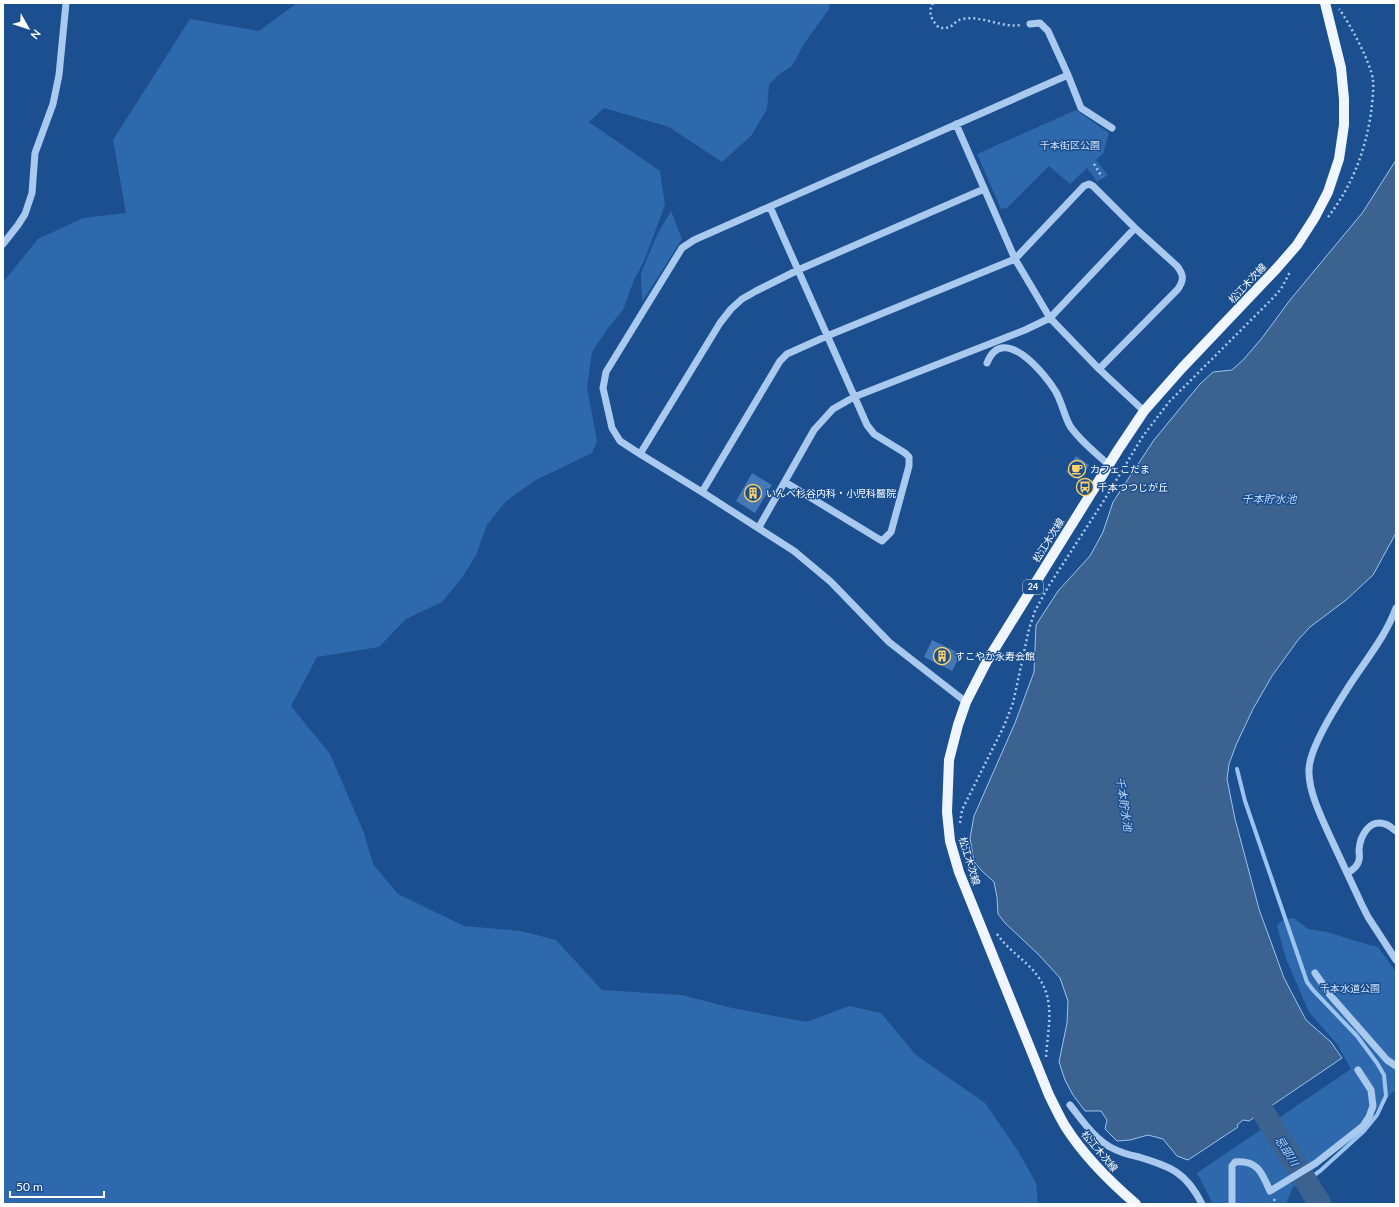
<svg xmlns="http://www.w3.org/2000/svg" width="1399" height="1207" font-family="Lato,'Noto Sans JP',sans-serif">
<rect width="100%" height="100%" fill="#1b4f8f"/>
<!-- green -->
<path fill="#2e69ad" d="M297,3H830L829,9L804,44L792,66L781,73L769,84L767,109L751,136L722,162L669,127L604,108L589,122L660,171L665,205L644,261L634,280L623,310L608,328L592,352L587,387L597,441L592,453L536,480L506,501L487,525L476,555L462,578L442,602L406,619L379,647L317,657L291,706L330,754L364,833L373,864L398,894L464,926L521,931L556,940L602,990L682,995L732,1008L806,1022L849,1006L881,1013L916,1055L985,1103L1018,1151L1036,1183L1038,1204H3V282L38,239L83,218L126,213L113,140L190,19L259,31Z
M1076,110L1109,133L1103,154L1096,160L1108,175L1097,182L1087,168L1070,184L1049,166L1007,208L1001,209L977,154Z
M671,211L682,239L642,302L641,273L657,235Z
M1294,918L1308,929L1327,932L1366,944L1378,947L1396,972V1089L1380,1105L1363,1129L1293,1187L1286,1204H1213L1197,1173L1351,1069L1337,1044L1309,1012L1286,959L1277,926L1281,921Z"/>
<!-- water -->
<path fill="#3c6290" stroke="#9cc4f0" d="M1396,160V533L1373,575L1346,600L1310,627L1298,640L1272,676L1253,709L1236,745L1229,764L1227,779L1235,819L1259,909L1284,978L1306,1020L1331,1042L1342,1058L1249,1121L1243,1120L1237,1125L1238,1127L1188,1160L1177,1156L1163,1139L1148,1135L1130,1140L1117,1141L1105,1129L1107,1120L1101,1111H1085L1073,1095L1065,1080L1059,1062L1067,1023L1068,1001L1060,978L1039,955L1005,923L998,914L997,897L994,882L982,871L974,862L970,838L974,816L1015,723L1034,672L1036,625L1058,591L1090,556L1103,532L1113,502L1154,440L1200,384L1213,372L1232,370L1244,359L1262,338L1290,300L1363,212Z"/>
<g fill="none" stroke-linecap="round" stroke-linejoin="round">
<!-- stream -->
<path stroke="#9cc4f0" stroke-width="4" d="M1237,769L1245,801L1307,982L1313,990L1357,1036L1377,1063L1384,1075L1386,1096L1377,1115L1364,1131L1320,1171L1307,1180"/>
<!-- river -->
<path stroke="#3c6290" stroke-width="23" d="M1246,1084L1320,1204"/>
</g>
<!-- building -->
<path fill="#4478b7" d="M1076,456L1089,465L1079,480L1066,472Z
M752,473L772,485L755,513L736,501Z
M932,640L961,654L952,671L924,657Z"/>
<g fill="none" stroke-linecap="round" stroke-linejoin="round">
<!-- path -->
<path stroke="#a9c9ee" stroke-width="2.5" stroke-dasharray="2 3" stroke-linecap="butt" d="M933,3C927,13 932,20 939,28C956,29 951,22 962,19C982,15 1001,28 1021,25
M1094,164L1102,177
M1328,217C1352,186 1365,152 1371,113C1372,103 1374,91 1373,80C1371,63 1349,22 1339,9
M960,823L962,810L1004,726L1013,703L1029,629L1035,611L1048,587L1103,502L1143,436L1169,402L1271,300L1281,289L1290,272
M997,934C1006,947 1019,956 1030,967C1058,996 1048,1022 1046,1058
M1274,1199L1276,1204"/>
<!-- minor -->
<path stroke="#a9c9ee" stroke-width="7" d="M1030,24L1040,23L1048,31L1068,75
M956,124L1015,259L1050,318L1099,369L1144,411
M770,207L867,425L874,434L905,453L909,457V466L891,532L882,541L785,482
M3,244L18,225L25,214L32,193L35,153L53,104L59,75L66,3
M987,363C1003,322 1045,374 1056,392C1062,403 1064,415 1070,426C1080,441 1096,453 1109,465
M1099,369L1178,289C1184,280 1184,275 1177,266L1135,228
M640,454L620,441L612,428L603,388L606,372L682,248L694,240L1068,75L1081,108L1112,128
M702,492L640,454L720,323L731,309L742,299L756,291L798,270L984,189
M759,527L814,430L833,409L854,397L1025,330L1050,318L1135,228L1093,186L1089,184L1084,186L1015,259L827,336L787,354L780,361L702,492L794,551L831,582L889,642L966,702
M1396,608C1386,636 1365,661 1349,686C1337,705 1309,748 1309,770C1308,793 1325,825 1334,845C1343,864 1352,884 1361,903L1368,917L1396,960
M1347,873C1353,870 1358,866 1359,860C1360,857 1359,853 1359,850C1360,836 1369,819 1385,824C1389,825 1393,829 1396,831
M1315,973L1330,995L1387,1060L1396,1066
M1070,1105C1082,1120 1093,1137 1110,1147C1119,1152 1129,1155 1139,1157C1171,1167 1186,1172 1202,1204
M1232,1204V1166L1235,1162C1258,1160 1262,1173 1270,1191L1316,1163L1363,1126L1369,1117L1373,1106L1371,1090L1358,1070"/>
<!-- major -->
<path stroke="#f0f6ff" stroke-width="10" d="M1136,1204C1109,1181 1084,1156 1065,1126C1059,1116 1054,1105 1049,1095L959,872L950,841L947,812L949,760L958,725L966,702L987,661L1118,450L1144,411L1182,368L1277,268L1297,245L1315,217L1328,192L1339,159L1344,125V99L1341,68L1325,3"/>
</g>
<!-- icons -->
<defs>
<g id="cafe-ring" transform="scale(0.9)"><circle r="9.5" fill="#1b4f8f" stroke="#ffd166" stroke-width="1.5"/><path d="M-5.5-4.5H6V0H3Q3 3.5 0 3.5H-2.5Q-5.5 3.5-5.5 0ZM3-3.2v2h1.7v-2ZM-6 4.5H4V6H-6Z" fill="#ffd166"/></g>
<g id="bus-ring" transform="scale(0.9)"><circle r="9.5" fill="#1b4f8f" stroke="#ffd166" stroke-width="1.5"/><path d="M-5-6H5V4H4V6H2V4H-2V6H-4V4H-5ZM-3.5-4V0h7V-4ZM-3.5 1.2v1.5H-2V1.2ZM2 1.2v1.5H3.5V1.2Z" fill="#ffd166"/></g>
<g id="building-ring" transform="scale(0.9)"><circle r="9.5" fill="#1b4f8f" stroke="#ffd166" stroke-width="1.5"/><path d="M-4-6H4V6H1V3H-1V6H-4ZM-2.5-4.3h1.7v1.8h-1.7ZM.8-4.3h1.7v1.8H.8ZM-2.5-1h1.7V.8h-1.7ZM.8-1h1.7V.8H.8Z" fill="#ffd166"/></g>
</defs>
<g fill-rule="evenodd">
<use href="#cafe-ring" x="1077" y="469"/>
<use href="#bus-ring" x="1085" y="487"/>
<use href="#building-ring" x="753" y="493"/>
<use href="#building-ring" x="942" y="656"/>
</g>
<g text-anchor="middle" stroke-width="3" stroke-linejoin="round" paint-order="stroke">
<!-- shield labels -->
<rect fill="#1b4f8f" stroke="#bbcadd" stroke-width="1" x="1023" y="580" width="20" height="14" rx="3"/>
<g font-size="9" font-weight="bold" fill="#fff">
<text x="1033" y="590">24</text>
</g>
<!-- park labels -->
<g font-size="10" fill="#cfe3fa" stroke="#1b4f8f">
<text x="1070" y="149">千本街区公園</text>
<text x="1350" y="992">千本水道公園</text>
</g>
<!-- street labels -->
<g font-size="10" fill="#fff" stroke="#1b4f8f">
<text transform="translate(1247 283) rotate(-47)" y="4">松江木次線</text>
<text transform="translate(1048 540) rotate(-58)" y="4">松江木次線</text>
<text transform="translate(970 861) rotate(73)" y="4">松江木次線</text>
<text transform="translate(1100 1151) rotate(50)" y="4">松江木次線</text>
</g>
<!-- poi labels -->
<g font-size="10" fill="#fff" stroke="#1b4f8f" text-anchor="start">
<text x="1090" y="473">カフェこだま</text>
<text x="1098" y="491">千本つつじが丘</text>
<text x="766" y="497">いんべ杉谷内科・小児科醫院</text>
<text x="955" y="660">すこやか永寿会館</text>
</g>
<!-- water labels -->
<g font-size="11" font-style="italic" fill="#b5d3f5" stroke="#1b4f8f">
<text x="1269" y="503">千本貯水池</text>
<text transform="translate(1124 804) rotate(81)" y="4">千本貯水池</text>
<text transform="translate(1287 1151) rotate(58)" y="4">忌部川</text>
</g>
</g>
<!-- border -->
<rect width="1399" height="1207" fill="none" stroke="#ffffff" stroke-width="8"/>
<!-- north arrow -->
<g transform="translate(28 28) rotate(129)" stroke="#1b4f8f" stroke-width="3" paint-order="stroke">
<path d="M0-3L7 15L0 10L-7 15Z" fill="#ffffff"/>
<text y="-6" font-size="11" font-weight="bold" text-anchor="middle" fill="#ffffff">N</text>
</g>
<!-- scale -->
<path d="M10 1191v6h94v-6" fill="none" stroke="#ffffff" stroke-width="2"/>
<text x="16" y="1191" font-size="12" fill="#ffffff" stroke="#1b4f8f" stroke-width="3" paint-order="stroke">50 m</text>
</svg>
